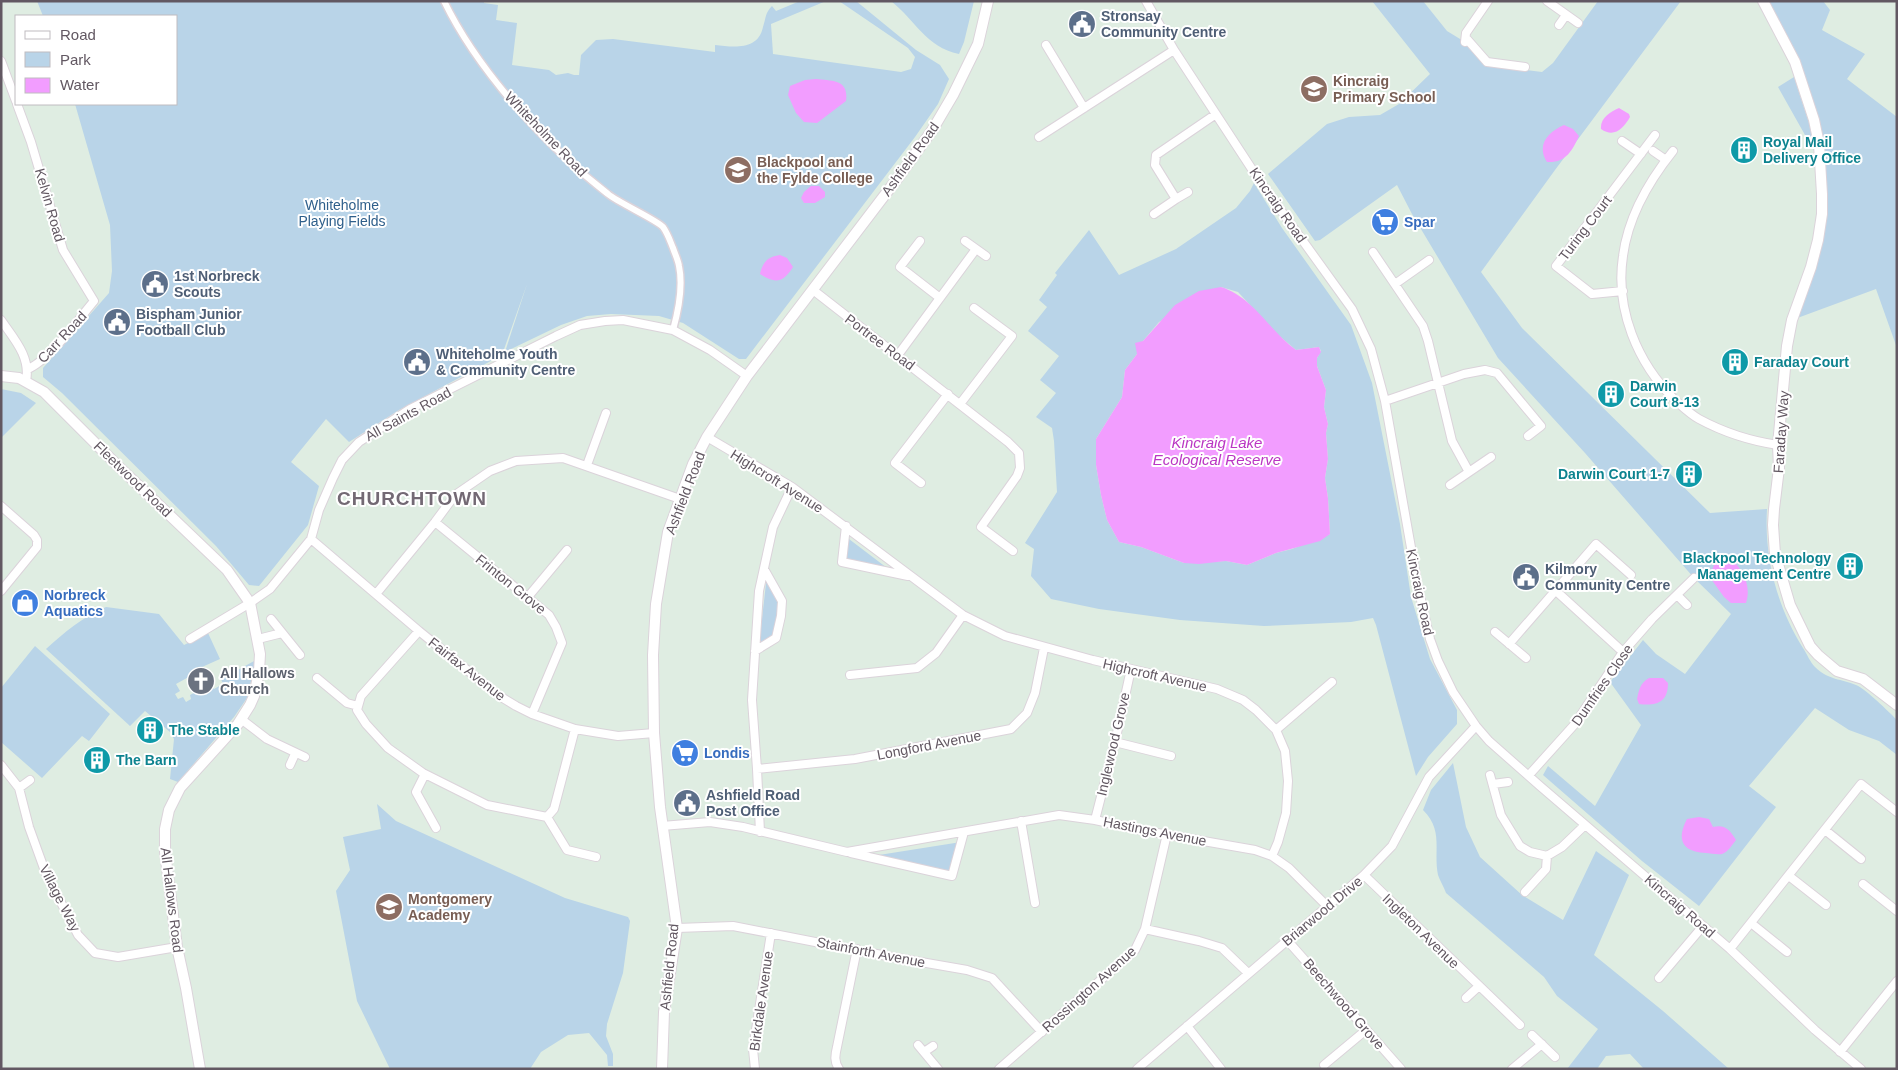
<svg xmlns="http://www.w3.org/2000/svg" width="1898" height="1070" font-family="Helvetica,sans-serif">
<rect width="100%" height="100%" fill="#dfede2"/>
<!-- green -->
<path fill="#b9d4e8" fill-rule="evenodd" d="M37,1H484V3L498,5L496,20L517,23L512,65L549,70L556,75L568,73L574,75H579L581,55L596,40L613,39L715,52V45C733,47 758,51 763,27C766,18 765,13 772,6L776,11L800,1H826L771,24L773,54L901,72L911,69L915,57L908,48L839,1H856L916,50L940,65L949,79L938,104L915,137L746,359H739L683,323L659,316L611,314L587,316L561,325L505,352L527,284L502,355L399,410L349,442L326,419L291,462L319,486L308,525L259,586L249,585L216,546L62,393L43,377V368L109,293L112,271L110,225L75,104H176V16H43Z
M891,1H974L964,42L959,54C926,47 915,20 891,1Z
M1372,1H1423L1447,31L1465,42L1484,65L1542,72L1553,63L1598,1H1681L1555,170L1481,272L1522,328L1710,513L1767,509C1764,557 1777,607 1803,648C1807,654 1810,662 1815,667C1828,680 1842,679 1856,685C1867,690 1888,711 1897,720V755L1879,741L1849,730L1815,708L1749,786L1776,807L1699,906L1642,861L1543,775L1548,766L1595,806L1641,725L1610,682L1643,640L1656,654L1685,674L1731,614L1694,578L1585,453L1498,358L1412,214L1397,185L1320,240L1315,241L1268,174L1327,124L1349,117L1380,115L1399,104L1430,74Z
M1763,1H1823L1830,10L1822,30L1865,54L1847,79L1897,117V348L1876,289L1792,320L1818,240L1820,161L1795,62Z
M1794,77L1811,129L1814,151L1778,87Z
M1254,183L1282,228L1351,325L1372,383L1400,524L1411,597L1430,659L1457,710V724L1428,757L1416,776L1376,625L1373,618L1351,622L1264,626L1180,620L1099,609L1051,599L1031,576L1034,549L1025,543L1057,492L1054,441L1052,428L1036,417L1056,393L1040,380L1059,356L1028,331L1047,307L1039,300L1057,275L1055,273L1089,230L1119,275L1176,249L1236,208L1250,191ZM1221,287L1238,292L1277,334L1296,350L1319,347L1321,351L1317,358V366L1326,390L1324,407L1328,424L1326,433L1328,459L1325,478L1328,498L1330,534L1292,549L1276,553L1247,565L1226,561L1184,563L1141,547L1119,542L1107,520L1101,495L1096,465V439L1122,397L1125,370L1137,354L1143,341L1159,322Z
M1,389L21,393L36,403L2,437Z
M845,536L895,574L842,562Z
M767,575L782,601L776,638L761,647L760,636Z
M106,607L159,614L184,645L208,633L220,659L202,667L203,669L176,684L180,691L175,694L178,699L183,697L186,702L191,699L190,695L211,684L214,689L223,684L221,679L256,660L247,698L234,717L178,782L170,779L174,739L170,732L145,711L130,726L46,649C66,631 81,618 106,607Z
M35,646L110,714L89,741L82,736L42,778L1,742V688Z
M1453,763L1466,827L1480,857L1522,895L1563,920L1596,851L1629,875L1594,955L1663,1011L1729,1069H1644L1630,1054L1606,1056L1597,1069H1567L1598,1029L1557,996L1544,977L1446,893C1444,887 1440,881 1438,875C1433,850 1444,831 1423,810L1431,790Z
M377,804L396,821L565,898L628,917L630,921L623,973L607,1024L606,1036L613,1054V1066H608L607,1055L589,1033L568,1035L541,1052L530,1069H390L357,1001L336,891L350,870L343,837L381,829Z
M961,842L952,876L878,859L879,855Z"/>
<!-- water -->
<path fill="#f29dff" d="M816,79C832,81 849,79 846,101L817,123L804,122L796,113L788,95L790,86L805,80Z
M1619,108L1629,114L1630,117C1623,129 1614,138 1601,129C1600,118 1610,112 1619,108Z
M1564,125L1573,129L1579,136C1572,151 1566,163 1547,162C1536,145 1548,132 1564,125Z
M811,186H819L825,192V197L815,203H804L801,198L804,192Z
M780,255L787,258L793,267C783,283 775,284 760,274C763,262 767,257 780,255Z
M1221,287C1253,297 1270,331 1296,350L1319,347L1321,352L1317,358V366L1326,390L1324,407L1328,424L1326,433L1328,459L1325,478L1328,498L1330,534L1320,541L1276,553L1247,565L1226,561L1199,564L1184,563L1141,547L1119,542L1107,520L1101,495L1096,465V439L1122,397L1125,370L1137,354L1135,343L1143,341L1175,305L1199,291Z
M1727,556C1742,566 1752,585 1746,603H1731L1724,597L1709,576L1718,557Z
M1649,678H1663L1668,683C1668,703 1656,706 1639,704L1637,699C1639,690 1640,683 1649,678Z
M1699,817L1709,819L1713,827C1725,824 1730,830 1736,840C1732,845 1728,852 1722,854C1717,855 1710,853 1706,853C1682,852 1676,840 1687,819Z"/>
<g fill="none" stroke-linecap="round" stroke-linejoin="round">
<!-- pedestrian casing -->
<g stroke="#dbd3da" stroke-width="9">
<path id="pedestrian" d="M444,1C478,71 547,147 608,194C619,203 657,220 663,227C668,234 670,241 673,248C675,254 678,260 679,266C683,285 678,312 673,330"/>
</g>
<!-- minor casing -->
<g stroke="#dbd3da" stroke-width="10">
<path id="minor" d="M1146,1L1174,50L1259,180L1352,309L1371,349L1385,401L1418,587L1430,639L1438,661L1453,692L1476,726L1489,741L1540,786L1730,949L1815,1030L1861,1069
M1547,1L1578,23
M1559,25L1566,15
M1466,38L1487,62L1525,67
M1465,42L1466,33L1488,1
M1046,45L1084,108
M1,61L16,101
M17,104L31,142L63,250L94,301C78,320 49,360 28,369
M1039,137L1174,50
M1622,141L1641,154
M1653,151L1666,160
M1673,151C1649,181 1628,217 1623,256C1615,309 1637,363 1675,400C1683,407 1690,414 1699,419C1723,432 1751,441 1778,445
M1176,199L1188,192
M1154,214L1176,199L1155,165L1156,155L1216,114
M920,241L900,267L940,298
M965,241L986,256
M1373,252L1423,326L1428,341L1452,441L1469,472L1491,457
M1395,284L1429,260
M813,290L1008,442L1019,453L1020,468L1017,476L981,527L1013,551
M1623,291L1592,294L1556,266L1655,135
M1,320C14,339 31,357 26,381
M898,355L976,249
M1385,401L1464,374L1485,370L1497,373L1541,426L1528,436
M960,404L1012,336L974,308
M707,437L792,487L963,615L1005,636L1093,660L1217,689L1243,700L1256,710L1276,730L1285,751L1288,781L1286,813L1278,842L1272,856
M587,465L606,413
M921,483L895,463L948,394
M1450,485L1469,472
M1,506L34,535L37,540V547L1,591
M435,522L549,615L556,627L562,643L532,714
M846,526L842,562L908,576
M311,539L419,631L498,695L516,706L532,714L575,729L618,736L654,733
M1555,590L1623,652
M376,594L435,522L455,495L490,471L516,461L563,458L680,499
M1677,595L1687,605
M527,598L567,550
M271,619L300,655
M419,631L361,696L357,710L366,724L388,748L423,773L487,805L547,817L554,809L575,729
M1495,632L1526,658
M190,639L250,603L270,589L311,539L319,510L333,478L342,460L359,442L410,409L556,336L580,325L605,321L623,320L673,330L710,350L747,376
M258,639L282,633
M1509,644L1596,544L1631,575
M755,651L776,638L781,616L782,601L764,569
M850,675L917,668L936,653L963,615
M317,678L347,703L358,706
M241,719L267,739L305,757
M1276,730L1332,682
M1115,742L1171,756
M1,765L19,788L29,827L46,874L78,935L95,953L118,957L177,947
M290,765L295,754
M757,769L855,759L1011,729L1027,713L1035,693L1044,648
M425,774L416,792L436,828
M1490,775L1501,815L1520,846L1530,852L1547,856L1562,847L1585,825
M1529,775L1574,725L1623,652L1652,619L1694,578
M1493,784L1508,782
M19,788L30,780
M547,817L567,850L596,857
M1095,820L1115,742L1131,669
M1021,821L1035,903
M662,826L710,822L743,827L847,852L1059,815L1095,820L1146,831L1255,850L1272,856L1289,868L1327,906
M1825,830L1861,859
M760,832L757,769L752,700L759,591L773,527L792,487
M851,853L952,876L964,832
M1364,875L1520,1025
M1789,876L1826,905
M1863,884L1897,911
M1525,892L1546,869L1547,856
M1751,923L1787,952
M677,928L733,926L892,957L967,970L992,978L1042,1032
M1145,929L1199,941L1222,948L1248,973
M1287,940L1401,1069
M1730,949L1861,784L1897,812
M1659,978L1703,926
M1466,998L1479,986
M1187,1026L1221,1069
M1532,1035L1555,1057
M918,1045L938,1069
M924,1052L933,1046
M1840,1052L1897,981
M1324,1065L1366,1030
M755,1069L753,1049L771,933
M839,1069C834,1062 835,1055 837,1047L857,949
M999,1069L1135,950L1145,929L1167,834
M1137,1069L1364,875L1392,846L1429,777L1476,726
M1512,1069L1542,1044"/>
</g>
<!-- tertiary casing -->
<g stroke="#dbd3da" stroke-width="12">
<path id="tertiary" d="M1763,1L1795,62L1814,120L1819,144L1822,194V214L1818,240L1811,267L1792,320L1787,346L1778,445L1779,468L1774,509L1773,525L1775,554L1790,605L1810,646L1818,655L1837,671L1863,679L1897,705
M1,376L19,378L44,392L116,464L227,570L250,603L260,654L259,672L254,696L250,705L238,724L180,788L169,810L165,829V852L177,947L186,988L200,1069
M662,1069L664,1012L677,928L660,807L654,733L653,655L656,604L668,532L693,464L707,437L747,376L900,175L933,129L953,95L978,44L988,1"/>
</g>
<!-- pedestrian -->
<use href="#pedestrian" stroke="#fff" stroke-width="6"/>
<!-- minor -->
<use href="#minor" stroke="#fff" stroke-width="8"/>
<!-- tertiary -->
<use href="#tertiary" stroke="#fff" stroke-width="10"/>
</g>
<!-- icons -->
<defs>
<g id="civic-disc" transform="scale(1.4375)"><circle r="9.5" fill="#5c6f8a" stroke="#fff"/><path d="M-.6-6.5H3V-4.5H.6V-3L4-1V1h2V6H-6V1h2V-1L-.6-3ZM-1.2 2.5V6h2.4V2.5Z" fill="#fff"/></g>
<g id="school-disc" transform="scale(1.4375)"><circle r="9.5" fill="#8d6e63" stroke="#fff"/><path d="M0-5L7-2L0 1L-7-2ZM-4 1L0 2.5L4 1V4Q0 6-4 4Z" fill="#fff"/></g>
<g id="building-disc" transform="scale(1.4375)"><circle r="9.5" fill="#0f9aa8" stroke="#fff"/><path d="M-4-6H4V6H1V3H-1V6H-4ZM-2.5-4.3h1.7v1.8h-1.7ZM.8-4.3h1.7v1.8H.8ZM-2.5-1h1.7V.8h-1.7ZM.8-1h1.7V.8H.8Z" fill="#fff"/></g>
<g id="university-disc" transform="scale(1.4375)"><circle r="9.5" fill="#8d6e63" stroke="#fff"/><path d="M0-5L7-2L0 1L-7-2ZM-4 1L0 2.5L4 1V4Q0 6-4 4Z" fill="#fff"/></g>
<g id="supermarket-disc" transform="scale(1.4375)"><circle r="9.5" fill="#3f7fe0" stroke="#fff"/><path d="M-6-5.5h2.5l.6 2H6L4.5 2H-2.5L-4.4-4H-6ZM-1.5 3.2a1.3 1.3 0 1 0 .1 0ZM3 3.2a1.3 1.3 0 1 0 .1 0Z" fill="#fff"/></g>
<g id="shop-disc" transform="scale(1.4375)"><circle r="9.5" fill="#3f7fe0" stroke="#fff"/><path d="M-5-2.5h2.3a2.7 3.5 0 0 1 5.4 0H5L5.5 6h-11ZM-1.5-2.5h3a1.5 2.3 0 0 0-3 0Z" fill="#fff"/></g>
<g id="church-disc" transform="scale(1.4375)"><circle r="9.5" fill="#6b7280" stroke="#fff"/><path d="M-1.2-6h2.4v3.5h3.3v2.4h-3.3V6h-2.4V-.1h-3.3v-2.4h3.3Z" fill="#fff"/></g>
</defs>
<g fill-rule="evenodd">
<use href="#civic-disc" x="1082" y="24"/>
<use href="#school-disc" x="1314" y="89"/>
<use href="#building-disc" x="1744" y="150"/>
<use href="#university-disc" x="738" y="170"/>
<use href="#supermarket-disc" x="1385" y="222"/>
<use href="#civic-disc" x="155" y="284"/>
<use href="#civic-disc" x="117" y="322"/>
<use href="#civic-disc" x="417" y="362"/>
<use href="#building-disc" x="1735" y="362"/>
<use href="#building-disc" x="1611" y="394"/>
<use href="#building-disc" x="1689" y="474"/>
<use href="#building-disc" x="1850" y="566"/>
<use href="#civic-disc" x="1526" y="577"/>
<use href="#shop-disc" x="25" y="603"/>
<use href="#church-disc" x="201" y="681"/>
<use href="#building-disc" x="150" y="730"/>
<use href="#supermarket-disc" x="685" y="753"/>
<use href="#building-disc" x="97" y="760"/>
<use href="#civic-disc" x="687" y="803"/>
<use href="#school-disc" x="389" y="907"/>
</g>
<g text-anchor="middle" stroke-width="4" stroke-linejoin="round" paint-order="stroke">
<!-- service labels -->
<g font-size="14" font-weight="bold" fill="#4e5e75" stroke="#fff" text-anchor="start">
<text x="1101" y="21">Stronsay<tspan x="1101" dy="16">Community Centre</tspan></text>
<text x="174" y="281">1st Norbreck<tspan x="174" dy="16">Scouts</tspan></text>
<text x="136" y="319">Bispham Junior<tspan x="136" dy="16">Football Club</tspan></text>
<text x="436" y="359">Whiteholme Youth<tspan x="436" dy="16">&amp; Community Centre</tspan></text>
<text x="1545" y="574">Kilmory<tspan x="1545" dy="16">Community Centre</tspan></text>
<text x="706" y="800">Ashfield Road<tspan x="706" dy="16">Post Office</tspan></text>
</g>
<!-- education labels -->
<g font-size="14" font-weight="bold" fill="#785e54" stroke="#fff" text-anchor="start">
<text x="1333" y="86">Kincraig<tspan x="1333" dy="16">Primary School</tspan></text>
<text x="757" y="167">Blackpool and<tspan x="757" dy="16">the Fylde College</tspan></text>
<text x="408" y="904">Montgomery<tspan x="408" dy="16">Academy</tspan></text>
</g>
<!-- street labels -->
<g font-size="14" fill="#625862" stroke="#fff">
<text transform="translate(546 134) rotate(46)" y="5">Whiteholme Road</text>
<text transform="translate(910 159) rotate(-54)" y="5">Ashfield Road</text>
<text transform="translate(50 205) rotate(74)" y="5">Kelvin Road</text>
<text transform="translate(1278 205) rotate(55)" y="5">Kincraig Road</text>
<text transform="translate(1585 228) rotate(-53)" y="5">Turing Court</text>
<text transform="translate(62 337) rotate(-47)" y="5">Carr Road</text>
<text transform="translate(880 342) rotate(37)" y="5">Portree Road</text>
<text transform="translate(408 414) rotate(-29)" y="5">All Saints Road</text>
<text transform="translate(1781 432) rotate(-86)" y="5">Faraday Way</text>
<text transform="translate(133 479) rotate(44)" y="5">Fleetwood Road</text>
<text transform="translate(777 481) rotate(32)" y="5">Highcroft Avenue</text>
<text transform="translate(685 493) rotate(-69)" y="5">Ashfield Road</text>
<text transform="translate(511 584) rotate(39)" y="5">Frinton Grove</text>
<text transform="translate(1420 592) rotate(78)" y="5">Kincraig Road</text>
<text transform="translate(467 669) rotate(38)" y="5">Fairfax Avenue</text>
<text transform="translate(1155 675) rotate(13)" y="5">Highcroft Avenue</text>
<text transform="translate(1602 685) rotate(-55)" y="5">Dumfries Close</text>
<text transform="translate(1113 744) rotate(-77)" y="5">Inglewood Grove</text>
<text transform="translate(929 745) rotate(-11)" y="5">Longford Avenue</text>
<text transform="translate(1155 831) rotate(11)" y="5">Hastings Avenue</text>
<text transform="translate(60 898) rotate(63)" y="5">Village Way</text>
<text transform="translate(172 900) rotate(83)" y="5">All Hallows Road</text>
<text transform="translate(1680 906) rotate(41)" y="5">Kincraig Road</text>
<text transform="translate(1322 911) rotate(-40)" y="5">Briarwood Drive</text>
<text transform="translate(1421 931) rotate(44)" y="5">Ingleton Avenue</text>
<text transform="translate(871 952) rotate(11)" y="5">Stainforth Avenue</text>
<text transform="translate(669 967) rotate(-84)" y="5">Ashfield Road</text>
<text transform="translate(1089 989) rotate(-42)" y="5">Rossington Avenue</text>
<text transform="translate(761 1001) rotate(-82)" y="5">Birkdale Avenue</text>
<text transform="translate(1344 1004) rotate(49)" y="5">Beechwood Grove</text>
</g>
<!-- culture labels -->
<g font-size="14" font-weight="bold" fill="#0d838f" stroke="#fff" text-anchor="start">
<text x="1763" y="147">Royal Mail<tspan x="1763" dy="16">Delivery Office</tspan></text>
<text x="1754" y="367">Faraday Court</text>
<text x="1630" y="391">Darwin<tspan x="1630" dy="16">Court 8-13</tspan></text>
<text x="1670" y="479" text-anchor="end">Darwin Court 1-7</text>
<text x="1831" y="563" text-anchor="end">Blackpool Technology<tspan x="1831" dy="16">Management Centre</tspan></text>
<text x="169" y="735">The Stable</text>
<text x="116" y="765">The Barn</text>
</g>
<!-- park labels -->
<g font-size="14" fill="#2e5f8b" stroke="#fff">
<text x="342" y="210">Whiteholme<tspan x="342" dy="16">Playing Fields</tspan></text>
</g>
<!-- shop labels -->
<g font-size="14" font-weight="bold" fill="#366cbe" stroke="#fff" text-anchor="start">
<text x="1404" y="227">Spar</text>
<text x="44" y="600">Norbreck<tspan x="44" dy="16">Aquatics</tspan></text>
<text x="704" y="758">Londis</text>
</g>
<!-- worship labels -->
<g font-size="14" font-weight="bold" fill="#5b616d" stroke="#fff" text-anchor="start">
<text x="220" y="678">All Hallows<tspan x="220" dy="16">Church</tspan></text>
</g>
<!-- water labels -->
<g font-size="15" font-style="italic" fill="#ba35c3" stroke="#fff">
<text x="1217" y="448">Kincraig Lake<tspan x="1217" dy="17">Ecological Reserve</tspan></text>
</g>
<!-- district labels -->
<g font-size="19" font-weight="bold" letter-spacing="1" fill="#736974" stroke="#fff">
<text x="412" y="505">CHURCHTOWN</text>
</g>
</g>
<!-- border -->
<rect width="1898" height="1070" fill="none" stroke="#625862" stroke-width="5"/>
<!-- legend -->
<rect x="15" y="15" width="162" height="90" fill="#ffffff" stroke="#c0bcc0"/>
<rect x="25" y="31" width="25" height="8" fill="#ffffff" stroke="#c0bcc0"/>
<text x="60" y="40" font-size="15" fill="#625862">Road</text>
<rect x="25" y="52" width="25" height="15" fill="#b9d4e8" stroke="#c0bcc0"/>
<text x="60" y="65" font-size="15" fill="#625862">Park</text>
<rect x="25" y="78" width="25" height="15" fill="#f29dff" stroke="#c0bcc0"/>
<text x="60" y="90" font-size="15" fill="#625862">Water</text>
</svg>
